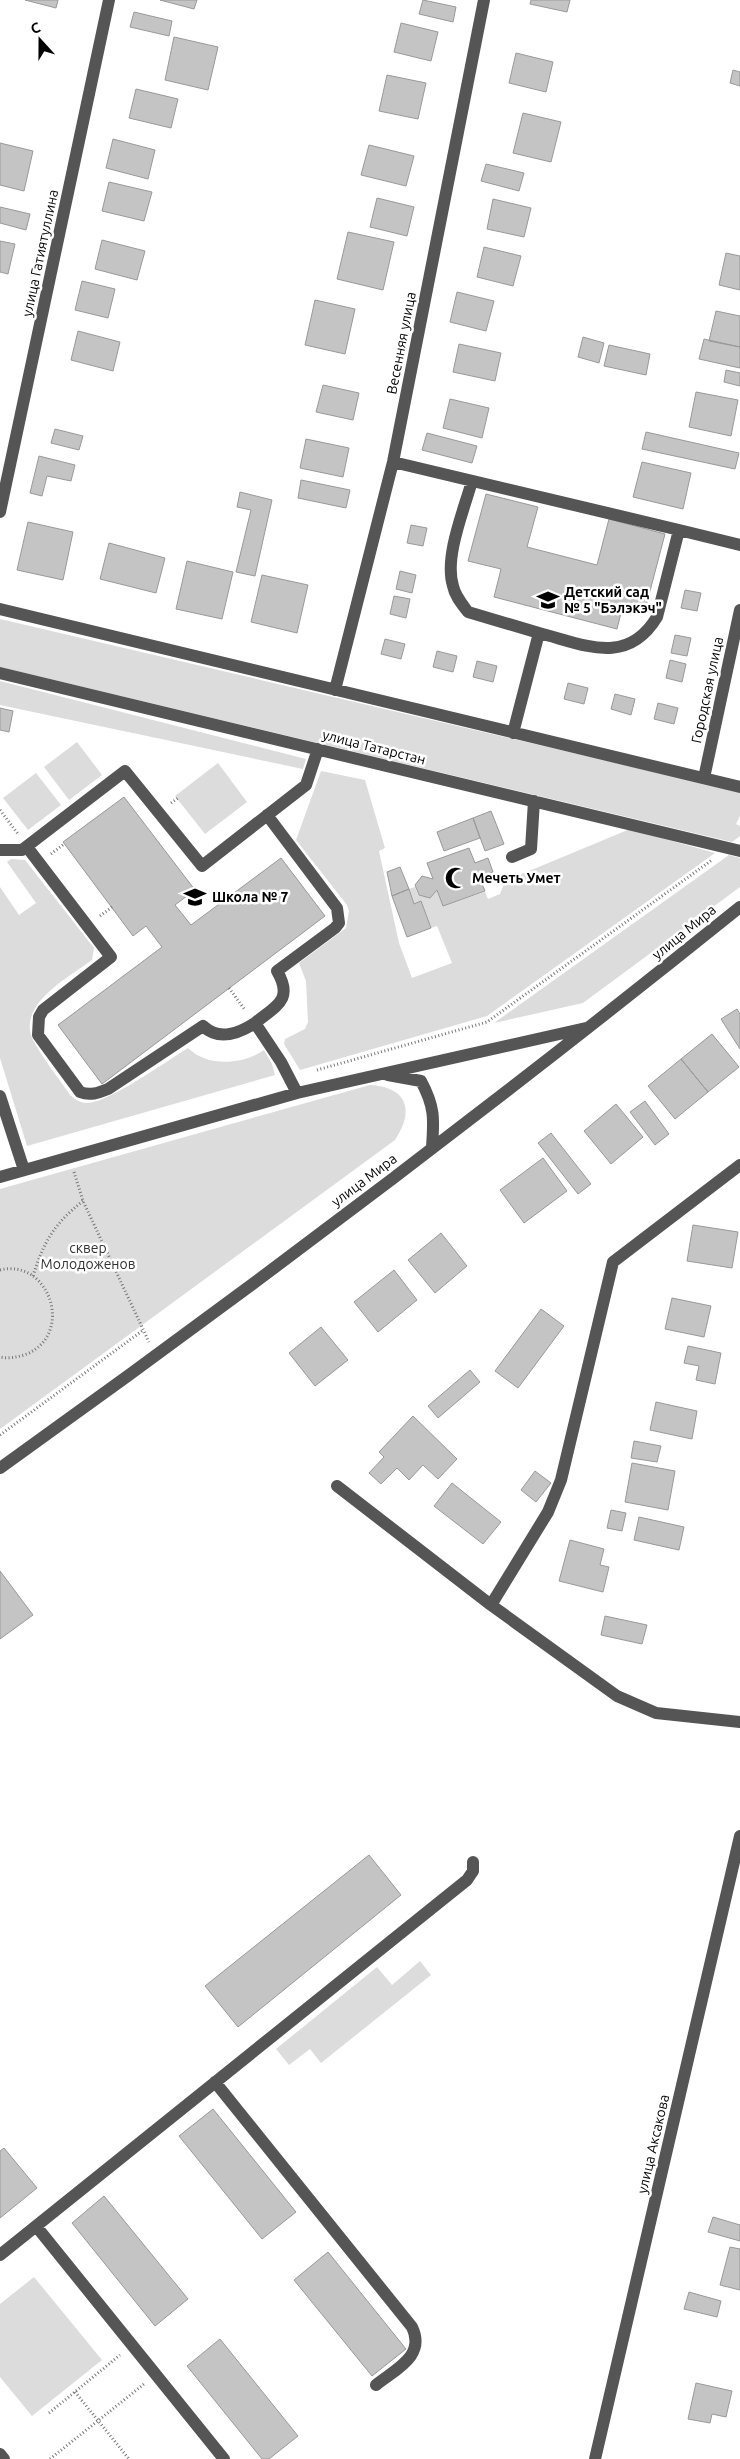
<svg xmlns="http://www.w3.org/2000/svg" width="740" height="2459" font-family="Ubuntu,sans-serif">
<rect width="100%" height="100%" fill="#fff"/>
<!-- green -->
<path fill="#dcdcdc" d="M0,619L740,792V816L736,824L740,826V836L732,842L0,667Z
M0,681L306,759L303,769L0,705Z
M77,742L102,775L69,800L44,767Z
M218,763L247,802L205,834L175,796Z
M321,771L365,780L385,848L379,851L399,943L412,978L452,963L437,926L431,928L421,901L414,904L409,889L415,887L418,895L430,898L437,890L443,906L485,892L488,899L500,894L505,881L630,829L715,853L487,1016L300,1070L284,1044L285,1039L305,1029L308,1022L306,981L299,963L346,928L349,911L347,905L296,840Z
M36,773L61,805L28,830L3,798Z
M729,855L740,858V887L583,1003L494,1023Z
M11,859L25,860L94,948L92,960C69,977 16,1005 33,1040C43,1059 58,1077 70,1095C76,1100 80,1103 88,1103C109,1102 167,1061 188,1048C207,1067 243,1065 264,1050L272,1064L275,1075L27,1146L0,1058V887L19,915L36,903L7,862Z
M370,1085C407,1087 415,1110 395,1140L0,1429V1189Z
M420,1961L431,1975L321,2063L310,2049L289,2065L276,2049L377,1967L392,1985Z
M34,2277L102,2360L32,2416L0,2377V2304Z"/>
<!-- building -->
<path fill="#c4c4c4" stroke="#999" d="M25,0H58L56,8Z
M160,0H197L194,9Z
M423,0L456,7L453,22L419,14Z
M531,0H570L567,12L530,4Z
M134,12L172,21L169,36L130,27Z
M401,23L438,32L431,61L394,52Z
M174,37L218,47L208,90L165,80Z
M516,53L553,62L546,92L509,83Z
M733,70L740,72V86L730,83Z
M387,75L426,83L418,119L379,111Z
M136,89L178,99L171,128L129,118Z
M523,113L561,122L551,162L513,153Z
M113,139L155,150L148,179L106,168Z
M0,143L33,151L24,191L0,185Z
M369,145L414,156L406,186L361,175Z
M486,164L524,173L519,191L481,181Z
M109,182L152,192L144,221L102,211Z
M377,198L414,207L407,236L370,227Z
M493,199L531,208L524,237L487,229Z
M0,207L30,214L26,230L0,223Z
M348,232L394,242L383,290L337,279Z
M102,240L145,251L137,280L95,269Z
M0,241L15,244L8,274L0,272Z
M484,247L521,256L513,286L477,277Z
M726,253L740,256V290L719,285Z
M82,281L115,289L108,318L75,310Z
M457,292L494,301L486,331L450,322Z
M315,300L355,309L345,354L305,345Z
M716,311L740,316V347L709,341Z
M78,331L120,342L113,371L71,360Z
M583,337L604,343L599,363L578,357Z
M704,339L740,347V368L699,359Z
M459,344L501,353L495,381L453,372Z
M609,345L650,354L646,375L604,366Z
M726,370L740,373V386L724,382Z
M323,385L359,393L353,420L316,412Z
M696,392L738,400L731,436L689,427Z
M450,399L489,408L482,438L443,428Z
M55,429L83,436L79,450L51,443Z
M646,432L739,453L735,469L642,449Z
M427,433L477,446L472,463L422,450Z
M306,439L349,448L343,477L300,468Z
M39,456L75,465L71,481L47,476L42,496L30,493Z
M642,462L691,473L683,509L633,497Z
M301,480L350,490L346,508L298,498Z
M240,492L272,500L255,576L236,572L251,510L237,507Z
M486,494L538,507L527,547L597,565L609,519L665,534L645,610L623,605L617,629L494,597L501,569L468,561Z
M28,522L73,532L63,580L17,570Z
M411,525L427,528L423,546L407,543Z
M109,543L165,558L156,593L100,579Z
M187,561L233,572L222,619L176,609Z
M400,571L416,575L412,593L396,589Z
M262,575L308,585L297,633L251,622Z
M685,590L701,593L697,611L681,608Z
M394,596L410,599L406,618L390,614Z
M675,635L691,638L687,656L671,653Z
M385,639L405,644L401,659L381,654Z
M437,651L457,656L453,672L433,667Z
M670,660L686,664L682,682L666,678Z
M477,661L497,666L493,682L473,677Z
M568,683L588,688L584,704L564,699Z
M615,694L635,699L631,715L611,709Z
M658,703L678,708L674,724L654,719Z
M0,708L13,711L9,732L0,730Z
M124,797L195,890L175,905L191,925L281,858L325,916L102,1084L58,1025L162,947L146,926L133,936L63,842Z
M491,811L504,844L485,851L473,818Z
M473,818L480,838L444,851L437,832Z
M469,848L475,863L488,858L493,872L479,877L485,891L443,906L437,890L430,898L419,895L415,885L422,876L433,879L427,863Z
M400,867L409,889L392,896L387,872Z
M409,889L414,904L421,901L431,928L407,937L392,896Z
M737,1009L740,1014V1049L721,1019Z
M712,1034L739,1067L708,1092L681,1059Z
M681,1059L708,1092L675,1119L648,1086Z
M645,1101L669,1134L655,1145L630,1112Z
M616,1104L643,1137L611,1164L584,1131Z
M551,1133L591,1184L578,1194L538,1143Z
M543,1158L567,1191L524,1223L500,1190Z
M693,1225L738,1232L732,1268L687,1261Z
M441,1233L467,1266L435,1293L408,1260Z
M394,1270L417,1300L378,1332L354,1302Z
M672,1298L711,1306L704,1337L665,1329Z
M541,1309L564,1326L518,1388L495,1371Z
M321,1327L348,1360L315,1386L289,1353Z
M688,1346L721,1353L715,1384L696,1380L699,1366L684,1363Z
M470,1370L480,1382L438,1418L428,1406Z
M656,1402L697,1411L692,1439L650,1430Z
M413,1416L457,1459L438,1479L423,1465L409,1480L397,1468L381,1484L369,1473L384,1457L379,1452Z
M634,1441L661,1446L657,1462L631,1458Z
M632,1463L675,1471L668,1510L625,1502Z
M535,1471L551,1483L536,1502L521,1490Z
M452,1483L501,1522L483,1544L434,1506Z
M611,1510L626,1513L622,1531L607,1528Z
M639,1517L684,1527L679,1550L634,1540Z
M570,1540L604,1549L600,1565L609,1567L603,1592L559,1581Z
M0,1571L33,1615L0,1639Z
M605,1616L647,1625L642,1644L601,1635Z
M369,1855L401,1895L238,2027L205,1986Z
M213,2109L296,2212L262,2239L179,2136Z
M4,2148L37,2188L0,2218V2151Z
M104,2196L188,2299L155,2326L72,2223Z
M713,2217L740,2225V2241L708,2232Z
M730,2247L740,2249V2290L720,2285Z
M328,2252L406,2349L372,2376L294,2280Z
M689,2292L721,2301L717,2317L684,2309Z
M220,2339L298,2436L269,2459H262L187,2366Z
M696,2383L732,2391L726,2417L712,2414L710,2423L688,2419Z"/>
<g fill="none" stroke-linecap="round" stroke-linejoin="round">
<!-- path -->
<path stroke="#777" stroke-width="3" stroke-dasharray="1 2.5" stroke-linecap="butt" d="M171,803L178,798
M0,810L18,834
M51,854L64,844
M100,916L112,907
M229,988L245,1010
M317,1070L487,1022L712,860
M74,1172L83,1201L149,1342
M0,1270C49,1258 75,1333 27,1354C18,1357 9,1359 0,1357
M33,1276C44,1241 54,1224 83,1201
M0,1435L142,1331
M75,2392L129,2459
M49,2413L120,2355
M50,2459L144,2384"/>
<!-- minor -->
<path stroke="#555" stroke-width="12" d="M393,462L679,530L657,617C627,667 583,644 539,633L513,733
M472,481C464,510 444,557 453,586C455,596 462,604 468,612L539,633
M0,512L109,0
M679,530L740,545
M0,609L740,787
M0,673L740,851
M335,690L393,462L484,0
M704,778L740,610
M27,847L111,957L43,1010L39,1017L38,1035L80,1092C90,1096 98,1093 108,1089L203,1026C219,1041 238,1034 255,1023L281,1062L297,1093
M0,850H22L125,771L202,866L306,785L318,749
M512,857L531,849L534,801
M255,1023C276,1006 294,1000 277,971L335,928L339,923L337,908L267,815
M388,1075L421,1081C435,1107 434,1119 432,1147
M0,1096L24,1170
M0,1177L297,1093L586,1028
M0,1468C252,1288 499,1101 740,907
M337,1486L491,1605L617,1696L656,1713L740,1722
M491,1605L548,1512L561,1480L613,1262L740,1165
M215,2082L412,2327C426,2356 396,2369 376,2385
M36,2226L224,2459
M0,2255L467,1880L473,1871V1862
M0,2454L4,2459
M595,2459L740,1836"/>
</g>
<!-- icons -->
<defs>
<g id="school-bare" transform="scale(1.725)"><path d="M0-5L7-2L0 1L-7-2ZM-4 1L0 2.5L4 1V4Q0 6-4 4Z" fill="#000" stroke="#fff" stroke-width="2.5" paint-order="stroke"/></g>
<g id="mosque-bare" transform="scale(1.725)"><path d="M3.5-4.9A6 6 0 1 0 3.5 4.9A5 5 0 1 1 3.5-4.9Z" fill="#000" stroke="#fff" stroke-width="2.5" paint-order="stroke"/></g>
</defs>
<g fill-rule="evenodd">
<use href="#school-bare" x="548" y="600"/>
<use href="#mosque-bare" x="456" y="878"/>
<use href="#school-bare" x="195" y="897"/>
</g>
<g text-anchor="middle" stroke-width="5" stroke-linejoin="round" paint-order="stroke">
<!-- street labels -->
<g font-size="14" fill="#000" stroke="#fff">
<text transform="translate(40 253) rotate(-78)" y="5">улица Гатиятуллина</text>
<text transform="translate(401 343) rotate(-79)" y="5">Весенняя улица</text>
<text transform="translate(707 690) rotate(-78)" y="5">Городская улица</text>
<text transform="translate(374 747) rotate(14)" y="5">улица Татарстан</text>
<text transform="translate(684 932) rotate(-39)" y="5">улица Мира</text>
<text transform="translate(364 1180) rotate(-37)" y="5">улица Мира</text>
<text transform="translate(653 2144) rotate(-77)" y="5">улица Аксакова</text>
</g>
<!-- poi labels -->
<g font-size="14" font-weight="bold" fill="#000" stroke="#fff" text-anchor="start">
<text x="564" y="597">Детский сад<tspan x="564" dy="16">№ 5 "Бэлэкэч"</tspan></text>
<text x="472" y="883">Мечеть Умет</text>
<text x="212" y="902">Школа № 7</text>
</g>
<!-- park labels -->
<g font-size="14" fill="#333" stroke="#fff">
<text x="88" y="1253">сквер<tspan x="88" dy="16">Молодоженов</tspan></text>
</g>
</g>
<!-- north arrow -->
<g transform="translate(40 40) rotate(339)" stroke="#ffffff" stroke-width="4" paint-order="stroke">
<path d="M0-4L9 19L0 12L-9 19Z" fill="#000000"/>
<text y="-8" font-size="14" font-weight="bold" text-anchor="middle" fill="#000000">С</text>
</g>
</svg>
